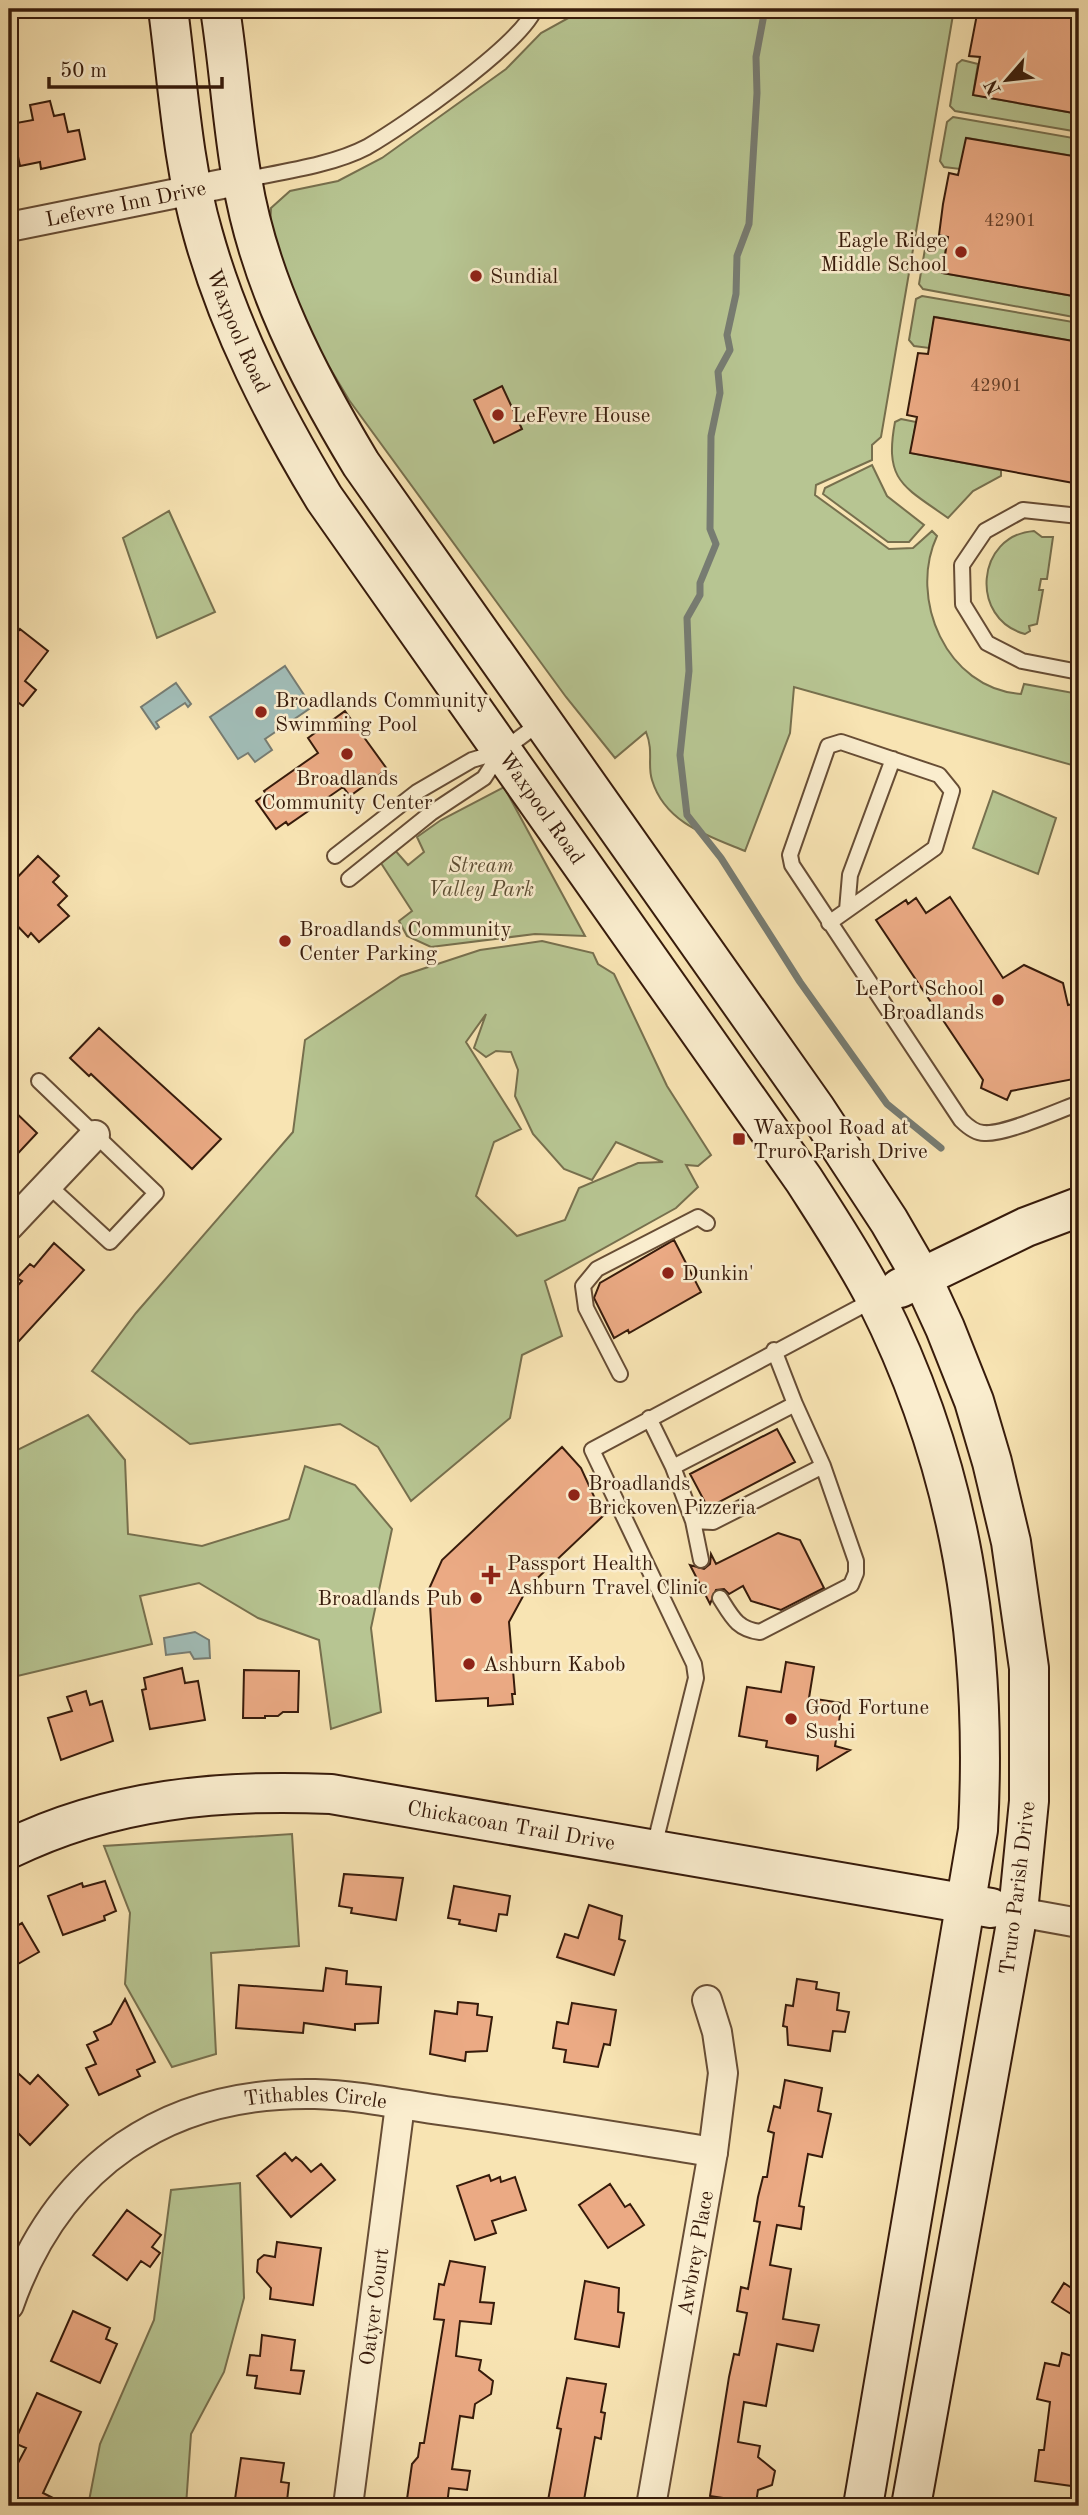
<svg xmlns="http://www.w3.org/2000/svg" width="1088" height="2515" font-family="'Old Standard TT',serif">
<rect width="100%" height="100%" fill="#f8e4b3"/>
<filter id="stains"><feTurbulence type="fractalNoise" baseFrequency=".00286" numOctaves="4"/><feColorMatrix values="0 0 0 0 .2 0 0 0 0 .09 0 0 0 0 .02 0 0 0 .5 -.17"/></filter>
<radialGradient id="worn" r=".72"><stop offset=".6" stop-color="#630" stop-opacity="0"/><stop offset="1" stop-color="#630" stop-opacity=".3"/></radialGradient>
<!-- green -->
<path fill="#b7c592" stroke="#77704e" stroke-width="2" fill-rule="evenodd" d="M575,9H954L881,437L872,445V460L816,485L815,495L889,549L913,548L932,531L937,536C908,598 946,689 1021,694L1024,684L1079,694V767L794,687L790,733L745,851C708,836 665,823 652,780C647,764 654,752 646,732L615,758L566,697L349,400L300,318L270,229L271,208L290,191L338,181L382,158L506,69L541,33L572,16Z
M962,60L978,64L973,95L1079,114V132L955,111L950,106L957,64Z
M953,117L1079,139V157L967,138L960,169L944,167L940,161L947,122Z
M931,239L947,242L942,273L1079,297V318L923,289L919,284L926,243Z
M922,296L1079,323V342L935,317L929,348L914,346L909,340L916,299Z
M901,419L916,422L911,453L1001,470V476L973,491L948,518C903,486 884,481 895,422Z
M872,465L887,496L924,525L909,542H888L823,494L825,488Z
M169,511L215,612L157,638L123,538Z
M1034,531L1042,537H1053L1047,579H1041L1039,590H1043L1037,624L1029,626L1030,631L1025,634C969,619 976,535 1034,531Z
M504,787L585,936L535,934L431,947L407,936L399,921L412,911L379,860L394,849L408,865L424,852L417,837L441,820Z
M993,791L1056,818L1038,874L973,848Z
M542,941L593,953L598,964L614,974L667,1086L711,1155L698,1166L686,1165L698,1187L676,1208L545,1281L562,1336L522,1355L510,1418L411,1501L378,1447L340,1424L190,1444L92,1371L136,1313L293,1132L305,1040L401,976L480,950ZM486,1014L474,1048L486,1057L496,1051L511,1052L518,1070L515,1096L533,1134L564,1169L592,1180L616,1142L663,1162L638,1163L579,1188L565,1220L517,1236L476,1196L494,1142L521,1129L466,1042Z
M88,1415L125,1460L128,1534L202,1546L289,1519L305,1466L355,1485L392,1529L371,1628L381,1712L331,1729L319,1640L258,1618L199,1583L140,1596L152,1644L9,1678V1454Z
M292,1834L299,1946L211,1953L216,2054L172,2067L125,1984L130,1913L104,1846Z
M240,2183L244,2298L224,2372L191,2434L186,2506H88L100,2444L154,2320L171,2190Z"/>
<!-- water -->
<path fill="#a1bcb6" stroke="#777c72" stroke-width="2" d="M285,666L312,707L265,739L272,750L255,762L248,753L238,759L210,717Z
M176,683L191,704L188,707L185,703L156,722L159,727L156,729L141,707Z
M195,1632L209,1640L210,1658L194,1659L190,1652L166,1655L164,1638Z"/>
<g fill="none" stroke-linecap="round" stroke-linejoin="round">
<!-- stream -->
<path stroke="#777c72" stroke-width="7" d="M765,9L756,57L757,93L749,224L737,256L736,294L727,335L730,350L718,372L720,393L711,436L710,529L716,544L700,583V595L687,618L689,671L680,755L687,815L721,858L800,982L887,1104L941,1148"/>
</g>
<!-- building -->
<path fill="#ebaa84" stroke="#371b0b" stroke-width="2" d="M978,9H1079V114L973,95L980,57L969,56Z
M50,101L54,116L64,114L68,132L79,130L85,159L41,169L40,162L20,166L11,124L33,120L30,105Z
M966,138L1079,157V297L942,273L948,237L939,235L943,204L949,173L958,175Z
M934,317L1079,342V484L910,453L917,417L907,415L918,353L928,354Z
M502,386L522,429L494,443L474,400Z
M20,629L48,651L25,681L36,690L23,706L12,698L9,701V643Z
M345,711L387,769L350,796L343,787L288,825L286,822L276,829L256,801L266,794L264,791L318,753L308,738Z
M38,856L59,876L53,882L67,896L58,905L69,916L39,942L31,933L28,937L9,917V886Z
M950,897L1003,978L1024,965L1063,983L1068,1005L1079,1003V1078L1011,1091L1007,1100L981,1088L983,1080L876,920L906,900L908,904L916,898L926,913Z
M99,1028L221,1139L192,1169L91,1074L89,1076L70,1058Z
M9,1106L37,1133L9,1163Z
M674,1240L701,1292L629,1333L628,1330L614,1338L594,1298L600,1283Z
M54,1243L84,1270L9,1352V1295L22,1281L17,1278L30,1264L34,1267Z
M777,1429L795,1462L708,1508L690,1474Z
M562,1447L581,1468L603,1516L528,1587L509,1622L515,1694H512L513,1704L488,1706V1698L436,1701L429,1589L442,1560Z
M778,1533L800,1540L824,1588L781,1610L751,1601L743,1586L729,1594L724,1589L716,1590L710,1604L690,1565L704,1569L710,1564L711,1554L716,1564Z
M786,1662L814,1667L809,1698L842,1703L835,1746L850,1750L817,1770L818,1756L766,1747L767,1741L739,1736L747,1687L781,1692Z
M182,1668L185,1683L198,1681L205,1720L150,1729L142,1690L146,1689L144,1678Z
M244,1670L299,1671L298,1712H283L278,1716H265V1718H243Z
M86,1691L90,1705L102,1701L113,1741L61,1760L48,1718L72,1711L67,1697Z
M344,1874L403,1878L396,1920L351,1913L352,1908L339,1906Z
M105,1881L116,1911L104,1916L105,1920L63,1935L48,1896L82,1883L83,1887Z
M454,1886L510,1896L507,1915L499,1914L496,1931L459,1924L460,1920L448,1918Z
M589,1905L622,1916L619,1939L625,1941L614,1975L557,1957L565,1934L578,1938Z
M22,1923L39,1952L9,1969V1931Z
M326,1968L347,1971L346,1984L381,1987L378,2023L355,2024V2030L304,2023L303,2033L236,2028L239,1985L323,1991Z
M797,1979L817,1982L816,1989L839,1993L837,2010L849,2012L845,2032L833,2031L830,2051L788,2045L787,2027L783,2026L786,2005L793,2006Z
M125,1999L155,2062L137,2070L140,2076L99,2095L86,2068L96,2064L87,2045L98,2040L94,2032L111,2024Z
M458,2002L478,2004L477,2015L492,2017L487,2051L466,2052L465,2061L430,2054L435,2011L457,2014Z
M572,2003L616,2010L610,2045L604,2044L598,2067L564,2062L566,2050L553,2048L557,2022L568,2024Z
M19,2074L30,2084L38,2075L68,2105L30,2145L9,2124V2084Z
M785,2080L822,2088L818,2111L831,2114L822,2157L808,2154L799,2206L804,2207L801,2229L777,2225L770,2265L791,2269L783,2319L819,2325L813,2351L777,2344L766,2406L744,2402L738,2442L760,2446L758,2457L775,2471L772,2485L758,2490L756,2503L710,2496L729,2377L734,2354L739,2355L747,2313L737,2311L741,2287L748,2289L760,2222L754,2221L758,2197L763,2177H767L774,2133L768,2131L774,2106L780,2108Z
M285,2153L292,2161L296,2157L302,2162L311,2172L321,2164L335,2180L291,2217L257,2176Z
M489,2175L491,2181L500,2177L501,2182L515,2177L526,2210L492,2221L496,2233L475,2240L457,2186Z
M610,2184L625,2207L630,2204L644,2225L608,2248L579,2205Z
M127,2210L161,2235L152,2247L160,2253L150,2267L141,2261L127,2280L93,2255Z
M277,2242L321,2248L313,2305L270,2299L271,2288L257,2272L258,2260L264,2255L275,2257Z
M450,2261L485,2267L480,2302L494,2303L491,2324L460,2321L456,2356L481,2360L479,2370L493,2381L491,2394L475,2404L473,2418L460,2416L452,2469L470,2471L467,2490L449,2488L447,2505L407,2499L412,2464L418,2457L420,2443H424L444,2320L434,2319L439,2284L444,2285Z
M585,2281L619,2288L618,2312L624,2313L619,2347L575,2339Z
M1064,2283L1079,2293V2319L1052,2302Z
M73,2311L110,2328L106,2339L117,2344L100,2383L51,2361Z
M262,2335L295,2340L291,2370L304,2371L300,2394L255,2388L257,2376L247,2375L250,2355L260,2356Z
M1062,2353L1079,2358V2487L1035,2481L1039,2450H1044L1050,2402L1037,2399L1045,2363L1059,2366Z
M567,2378L606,2384L601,2412L605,2413L601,2439L595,2437L583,2506H547L561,2429L557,2428Z
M37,2393L81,2412L43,2493L69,2506H9V2480L26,2448L14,2443Z
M241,2458L284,2463L281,2482L289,2483L287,2501L279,2500V2506H234Z"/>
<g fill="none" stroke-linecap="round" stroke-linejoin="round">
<!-- lane casing -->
<g stroke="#674d35" stroke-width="18">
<path id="lane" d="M243,180C281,172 333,165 367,147C405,125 519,46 535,9
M1079,516L1023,510L985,531L962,565L963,604L987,643L1022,661L1079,672
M335,856L417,792L472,760L502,751L541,722
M349,879L431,813L484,778L501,752
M847,910L850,875L893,759
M829,923L935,848L952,791L939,775L841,742L828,746L790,855L792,865L961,1120C967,1126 975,1133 984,1133C1004,1135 1058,1111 1079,1103
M39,1081L156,1193L110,1242L48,1185
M620,1374L586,1308L583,1286L597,1269L698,1217L707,1223
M649,1418L673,1467
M693,1521L713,1522L823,1466
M701,1560L693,1521L673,1467L795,1404L774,1350
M720,1598C732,1617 737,1629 760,1632L851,1585L856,1573V1561L823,1466L795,1404
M654,1847L696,1678L694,1664L592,1450L875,1299"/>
</g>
<!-- street casing -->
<g stroke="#674d35" stroke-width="32">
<g id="street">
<path id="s1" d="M9,227L242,180"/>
<path d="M9,1226L95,1135"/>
<path d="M1018,1912L1079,1923"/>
<path id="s2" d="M9,2305C58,2165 167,2091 315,2094C359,2095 403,2105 446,2111C535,2123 624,2138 713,2152"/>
<path id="s3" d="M348,2506L400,2105"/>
<path id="s4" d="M651,2506L713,2152L723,2073L717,2032L707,2000"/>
</g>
</g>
<!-- secondary casing -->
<g stroke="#371b0b" stroke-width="42">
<g id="secondary">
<path id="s5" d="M168,9C178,83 182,162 203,234C229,328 274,415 324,498L804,1180C829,1219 855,1258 876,1299C961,1467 988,1643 978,1830L863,2506"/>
<path d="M220,9C229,65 232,123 242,179C259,282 308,376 361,464L815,1108L889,1221L922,1278L945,1328L974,1401L992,1462L1011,1542L1029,1668V1801L1018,1912L911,2506"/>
<path d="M900,1288L1026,1227L1079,1207"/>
<path id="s6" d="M9,1849C111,1799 220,1789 331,1794L991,1908"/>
</g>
</g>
<!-- lane -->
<use href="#lane" stroke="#faedce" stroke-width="14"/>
<!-- street -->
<use href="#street" stroke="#faedce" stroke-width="28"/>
<!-- secondary -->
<use href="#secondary" stroke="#faedce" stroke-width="38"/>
</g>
<!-- markers -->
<g fill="#8f2418" stroke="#faedce" stroke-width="2.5">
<circle cx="961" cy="252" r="7"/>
<circle cx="476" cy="276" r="7"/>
<circle cx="498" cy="415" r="7"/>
<circle cx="261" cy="712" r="7"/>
<circle cx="347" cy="754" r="7"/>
<circle cx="285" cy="941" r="7"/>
<circle cx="998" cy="1000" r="7"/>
<rect x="732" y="1132" width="14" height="14" rx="3.5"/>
<circle cx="668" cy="1273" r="7"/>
<circle cx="574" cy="1495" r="7"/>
<path d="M487.5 1564.5h7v7h7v7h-7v7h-7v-7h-7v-7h7z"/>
<circle cx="476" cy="1598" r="7"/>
<circle cx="469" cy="1664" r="7"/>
<circle cx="791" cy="1719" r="7"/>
</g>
<g text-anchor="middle" stroke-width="5" stroke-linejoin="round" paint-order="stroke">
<!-- number labels -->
<g font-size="18" fill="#643f29">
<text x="1010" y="226">42901</text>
<text x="996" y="391">42901</text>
</g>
<!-- street labels -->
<g font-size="21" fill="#371b0b" stroke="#faedce">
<text dy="7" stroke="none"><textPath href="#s1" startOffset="119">Lefevre Inn Drive</textPath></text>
<text dy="7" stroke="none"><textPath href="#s5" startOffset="331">Waxpool Road</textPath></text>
<text dy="7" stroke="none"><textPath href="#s5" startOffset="898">Waxpool Road</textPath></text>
<text dy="7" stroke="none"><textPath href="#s6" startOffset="513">Chickacoan Trail Drive</textPath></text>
<text transform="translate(1017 1888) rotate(-83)" y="7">Truro Parish Drive</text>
<text dy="7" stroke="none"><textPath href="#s2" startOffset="401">Tithables Circle</textPath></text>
<text dy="7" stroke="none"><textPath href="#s4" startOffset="257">Awbrey Place</textPath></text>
<text dy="7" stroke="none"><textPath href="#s3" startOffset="201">Oatyer Court</textPath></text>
</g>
<!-- poi labels -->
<g font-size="21" fill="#371b0b" stroke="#faedce" text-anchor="start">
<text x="947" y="247" text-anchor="end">Eagle Ridge<tspan x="947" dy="24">Middle School</tspan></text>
<text x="490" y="283">Sundial</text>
<text x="512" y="422">LeFevre House</text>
<text x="275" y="707">Broadlands Community<tspan x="275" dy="24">Swimming Pool</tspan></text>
<text x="347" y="785" text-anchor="middle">Broadlands<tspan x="347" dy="24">Community Center</tspan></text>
<text x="299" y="936">Broadlands Community<tspan x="299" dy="24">Center Parking</tspan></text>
<text x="984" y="995" text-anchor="end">LePort School<tspan x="984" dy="24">Broadlands</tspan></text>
<text x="753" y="1134">Waxpool Road at<tspan x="753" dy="24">Truro Parish Drive</tspan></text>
<text x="682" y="1280">Dunkin'</text>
<text x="588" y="1490">Broadlands<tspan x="588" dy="24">Brickoven Pizzeria</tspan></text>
<text x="507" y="1570">Passport Health<tspan x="507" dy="24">Ashburn Travel Clinic</tspan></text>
<text x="462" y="1605" text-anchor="end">Broadlands Pub</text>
<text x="483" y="1671">Ashburn Kabob</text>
<text x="805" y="1714">Good Fortune<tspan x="805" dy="24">Sushi</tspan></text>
</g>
<!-- park labels -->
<g font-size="21" font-style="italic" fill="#5d4e34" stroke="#faedce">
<text x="481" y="872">Stream<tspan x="481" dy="24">Valley Park</tspan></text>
</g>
</g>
<!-- margin -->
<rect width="1088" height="2515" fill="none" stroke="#f8e4b3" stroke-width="35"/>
<rect x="10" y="10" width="1067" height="2494" fill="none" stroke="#371b0b" stroke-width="3.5"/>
<rect x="18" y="18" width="1053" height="2480" fill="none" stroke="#371b0b" stroke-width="2"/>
<!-- north arrow -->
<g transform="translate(1007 80) rotate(242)" stroke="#faedce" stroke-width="5" paint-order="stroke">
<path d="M0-5L12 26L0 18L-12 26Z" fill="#371b0b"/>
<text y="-10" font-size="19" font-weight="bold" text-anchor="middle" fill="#371b0b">N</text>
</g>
<!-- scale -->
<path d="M49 77v10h173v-10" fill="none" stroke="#371b0b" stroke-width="3.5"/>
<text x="60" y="77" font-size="21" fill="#371b0b" stroke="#faedce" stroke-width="5" paint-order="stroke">50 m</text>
<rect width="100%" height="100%" filter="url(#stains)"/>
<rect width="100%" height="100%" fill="url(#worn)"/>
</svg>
